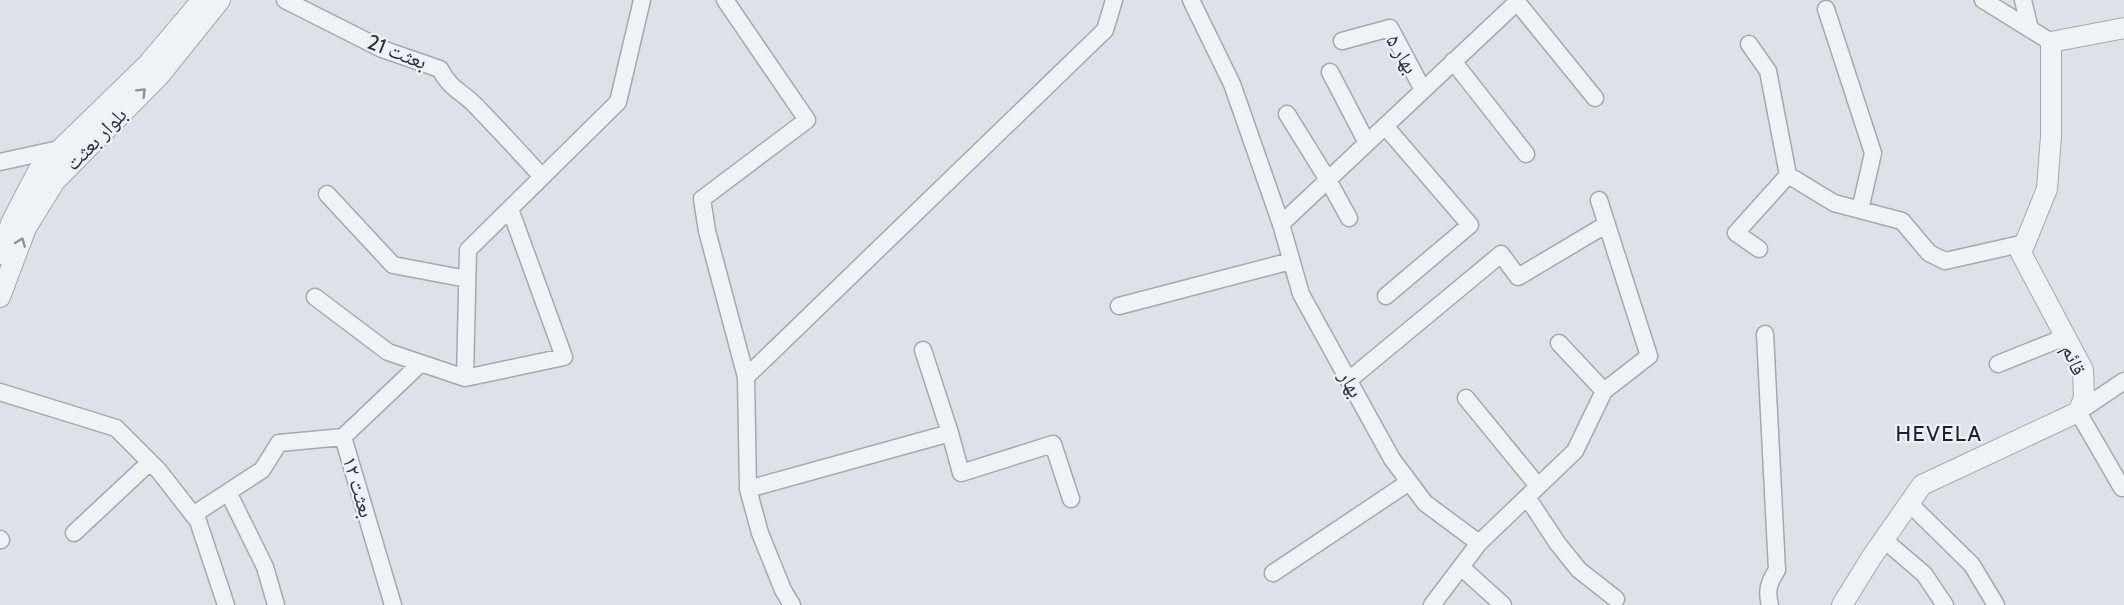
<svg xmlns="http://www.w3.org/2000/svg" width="2124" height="605" font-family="Cabin,'Noto Naskh Arabic',sans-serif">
<rect width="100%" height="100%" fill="#dee2e8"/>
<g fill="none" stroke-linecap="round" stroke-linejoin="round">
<!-- minor casing -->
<g stroke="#a3a9b2" stroke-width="19">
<path id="minor" d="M285,0L382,49L440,69C451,90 460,90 475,105C498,129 520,152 542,177
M725,0L807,120L702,199L707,231L746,377L748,489L760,533L783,590L792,605
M1191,0L1232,84L1281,224L1301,294L1392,459L1425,503L1479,543
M1983,0L2051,42
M2023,0L2030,29
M1826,9L1873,153L1860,210
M1342,41L1390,28L1423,90
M1749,44L1768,71L1788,175L1834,203L1902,221L1929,253L1945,261L2025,243
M1453,61L1526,154
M1330,72L1367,143
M1287,114L1328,180L1349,218
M1385,126L1470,225L1386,296
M0,162L59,149
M327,194L393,265L467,279
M1281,224L1517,2L1595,98
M1759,249L1736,233L1788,175
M315,297L388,352L465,378L564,357L510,209
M1119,306L1291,261
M1765,334L1777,570C1769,582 1766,591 1770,605
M1559,343L1604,391
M923,350L950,433
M1998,364L2065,337
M746,377L1105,30L1114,0
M465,378L468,250L618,102L642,0
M1349,380L1501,254L1518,277L1607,224
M2124,381L2078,412L2122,488L2124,487
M0,392L116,428L159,471L198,521L226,605
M1466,398L1538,486
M343,437L420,364
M748,489L950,433L961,473L1053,444L1071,499
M228,492L265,567L276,605
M1527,497L1558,544L1579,570L1616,599
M1909,503L1972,565L1996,605
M193,515L262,470L279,443L343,437L393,605
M74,533L150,462
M0,539L1,540
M1883,539L1924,574L1945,605
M1461,567L1503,605
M1273,573L1409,482
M1432,605L1479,543L1575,451L1604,391L1649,356L1599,200"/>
</g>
<!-- tertiary casing -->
<g stroke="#a3a9b2" stroke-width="22">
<path id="tertiary" d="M0,254L12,221L38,171L147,65L202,0
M0,297L26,228L55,181L159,76L220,0
M1842,605L1871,558L1922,485L2078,412L2084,398L2083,370L2021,253L2047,189L2051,136V42L2124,28"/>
</g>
<!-- minor -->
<use href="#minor" stroke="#f0f3f6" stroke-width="16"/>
<!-- tertiary -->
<use href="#tertiary" stroke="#f0f3f6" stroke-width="20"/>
</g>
<!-- one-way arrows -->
<defs><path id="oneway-chevron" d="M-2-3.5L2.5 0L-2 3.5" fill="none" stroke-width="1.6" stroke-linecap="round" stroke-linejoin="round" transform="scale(1.5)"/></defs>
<g stroke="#8c929a">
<use href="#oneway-chevron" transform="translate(142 92) rotate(-45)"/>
<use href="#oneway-chevron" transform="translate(21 242) rotate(-69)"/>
</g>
<g text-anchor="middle" stroke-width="4.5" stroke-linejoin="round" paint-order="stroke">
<!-- street labels -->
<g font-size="21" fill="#27313e" stroke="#edf1f5">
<text transform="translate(397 52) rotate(21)" y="7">بعثت 21</text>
<text transform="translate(1402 54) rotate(59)" y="7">بهار ۵</text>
<text transform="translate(96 139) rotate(-46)" y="7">بلوار بعثت</text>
<text transform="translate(2074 360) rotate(68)" y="7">قائم</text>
<text transform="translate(1351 384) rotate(61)" y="7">بهار</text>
<text transform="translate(358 487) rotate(73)" y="7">بعثت ۱۲</text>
</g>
<!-- neighbourhood labels -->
<g font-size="22" letter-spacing="1.5" fill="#19222f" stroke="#edf1f5">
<text x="1939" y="441">HEVELA</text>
</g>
</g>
</svg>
